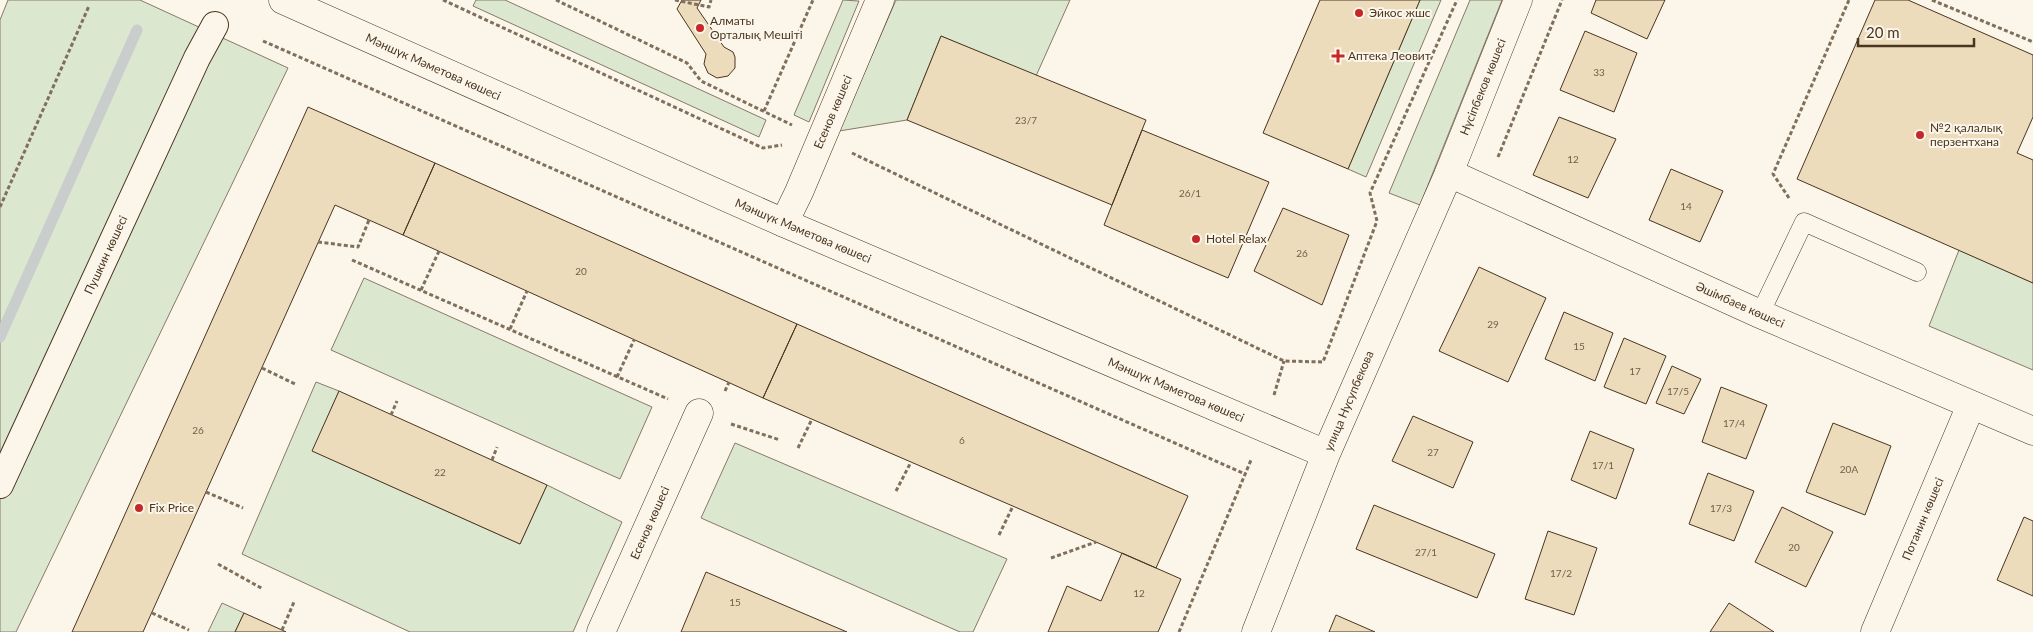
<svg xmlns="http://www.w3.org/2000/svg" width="2033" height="632" font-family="Lato,sans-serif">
<rect width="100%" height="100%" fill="#fbf6e9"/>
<!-- green -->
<path fill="#dce7d0" stroke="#887966" d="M8,0H140L288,68L16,632H0V20Z
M476,0H505L766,120L759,137L473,6Z
M843,0L859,1L809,122L794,115Z
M896,0H1070L1036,76L941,36L907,120L839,131Z
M1420,0H1441L1366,177L1348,169Z
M1470,0H1502L1420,205L1389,193Z
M1959,250L2033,283V370L1929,326Z
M364,278L652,407L620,479L331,350Z
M316,382L339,391L313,451L520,544L547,485L622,522L573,632H410L242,554Z
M735,443L1007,559L973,632H960L701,518Z
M222,603L244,613L235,632H208Z"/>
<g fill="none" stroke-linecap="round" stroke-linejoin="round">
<!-- stream -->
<path stroke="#c9cecd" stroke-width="11" d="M0,337L137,30"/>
</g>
<!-- building -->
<path fill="#ecdcbc" stroke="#4a3520" d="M682,0H701L697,8L724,47L733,52L735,57V68L728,76L717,78L708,73L704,64L706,54L677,9Z
M1320,0H1420L1348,169L1263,133Z
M1596,0H1665L1647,39L1591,13Z
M1875,0H1908L2033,55V117L2017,153L2033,160V283L1797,179Z
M1585,31L1637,53L1614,112L1560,90Z
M941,36L1146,120L1112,205L907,120Z
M308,107L435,163L403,235L335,205L143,632H72Z
M1559,117L1616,139L1588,198L1533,175Z
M1142,130L1269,182L1228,278L1104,225Z
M435,163L797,324L763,398L403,235Z
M1671,169L1723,191L1700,242L1649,220Z
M1283,208L1349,235L1322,305L1254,271Z
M1479,267L1546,298L1508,382L1439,351Z
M1564,312L1613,333L1595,381L1545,359Z
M797,324L1188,496L1156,568L763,398Z
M1624,338L1666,356L1646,404L1604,387Z
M1672,366L1701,379L1684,414L1656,403Z
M1721,387L1767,405L1746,459L1702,442Z
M339,391L547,485L520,544L312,451Z
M1413,416L1473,442L1453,488L1392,461Z
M1833,423L1891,446L1865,515L1806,492Z
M1590,431L1634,449L1616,499L1571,480Z
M1708,473L1754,491L1734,541L1689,524Z
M1374,505L1495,554L1477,598L1356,549Z
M1782,507L1833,532L1806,587L1755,562Z
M2024,517L2033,521V596L1997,580Z
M1548,531L1597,548L1574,615L1525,599Z
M1122,553L1181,579L1158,632H1048L1067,586L1101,601Z
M706,572L847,632H681Z
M1729,603L1774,632H1710Z
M244,613L282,630L286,632H235Z
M1336,615L1375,632H1329Z"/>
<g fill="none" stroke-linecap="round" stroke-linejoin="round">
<!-- service casing -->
<g stroke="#4a3520" stroke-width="19">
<path id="service" d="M1760,314L1804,222L1917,272"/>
</g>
<!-- pedestrian casing -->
<g stroke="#4a3520" stroke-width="28">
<path id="pedestrian" d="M0,485L197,58L215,25"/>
</g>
<!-- minor casing -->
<g stroke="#4a3520" stroke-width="29">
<path id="minor" d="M1449,173L1518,0
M784,223L799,192L880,0
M601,632L699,413
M1875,632L1971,405"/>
</g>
<!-- tertiary casing -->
<g stroke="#4a3520" stroke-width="29">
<path id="tertiary" d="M283,0L784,223L1326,454
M1256,632L1326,454L1449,173L1760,314L2033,431"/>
</g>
<!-- path -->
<path stroke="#7f6f5c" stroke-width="3" stroke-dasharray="4 2.5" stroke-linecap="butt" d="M443,0L763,148L782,145
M556,0L687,63L701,81L792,125
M675,0L709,7L711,0
M1932,0L2033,42
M263,41L1245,474
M764,111L813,0
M852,153L1284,361L1323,362L1377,221L1370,193L1457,0
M1498,157L1562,0
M1789,198L1773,174L1849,0
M0,207L89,6
M318,242L358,247L369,220
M352,260L668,399
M421,290L439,251
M510,329L527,291
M262,368L297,385
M617,377L634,340
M725,391L729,382
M1274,395L1284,361
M391,415L397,401
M731,424L780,440
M798,448L812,419
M492,460L497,447
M896,491L911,462
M206,492L243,508
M999,535L1013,506
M1051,558L1096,542
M218,564L263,589
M152,613L189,630
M282,630L294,602
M1179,632L1251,460"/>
<!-- service -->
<use href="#service" stroke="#fbf6e9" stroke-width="18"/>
<!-- pedestrian -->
<use href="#pedestrian" stroke="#fbf6e9" stroke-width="26"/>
<!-- minor -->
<use href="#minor" stroke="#fbf6e9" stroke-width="28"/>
<!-- tertiary -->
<use href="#tertiary" stroke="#fbf6e9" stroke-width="28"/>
</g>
<!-- markers -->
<g fill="#c62828" stroke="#fbf6e9" stroke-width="2">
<circle cx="1359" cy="13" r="5"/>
<circle cx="700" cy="28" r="5"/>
<path d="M1335.5 48.5h5v5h5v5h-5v5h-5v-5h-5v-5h5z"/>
<circle cx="1920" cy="135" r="5"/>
<circle cx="1196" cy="239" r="5"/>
<circle cx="139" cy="508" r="5"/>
</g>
<g text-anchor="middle" stroke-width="4" stroke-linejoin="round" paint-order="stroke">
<!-- number labels -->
<g font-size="10" fill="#725f47">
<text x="1599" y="76">33</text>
<text x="1026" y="124">23/7</text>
<text x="1573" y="163">12</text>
<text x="1190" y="197">26/1</text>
<text x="1686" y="210">14</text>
<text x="1302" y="257">26</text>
<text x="581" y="275">20</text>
<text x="1493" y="328">29</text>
<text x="1579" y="350">15</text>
<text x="1635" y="375">17</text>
<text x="1678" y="395">17/5</text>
<text x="1734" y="427">17/4</text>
<text x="198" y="434">26</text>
<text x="962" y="444">6</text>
<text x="1433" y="456">27</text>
<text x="1603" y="469">17/1</text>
<text x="1849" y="473">20А</text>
<text x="440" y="476">22</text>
<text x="1721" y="512">17/3</text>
<text x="1794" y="551">20</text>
<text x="1426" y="556">27/1</text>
<text x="1561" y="577">17/2</text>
<text x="1139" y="597">12</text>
<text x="735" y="606">15</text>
</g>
<!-- poi labels -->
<g font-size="12" fill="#4a3520" stroke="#fbf6e9" text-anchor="start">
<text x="1369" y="17">Эйкос жшс</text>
<text x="710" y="25">Алматы<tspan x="710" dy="14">Орталық Мешіті</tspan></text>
<text x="1348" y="60">Аптека Леовит</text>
<text x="1930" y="132">№2 қалалық<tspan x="1930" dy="14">перзентхана</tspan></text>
<text x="1206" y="243">Hotel Relax</text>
<text x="149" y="512">Fix Price</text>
</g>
<!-- street labels -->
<g font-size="12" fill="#4a3520" stroke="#fbf6e9">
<text transform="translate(433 67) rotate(24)" y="4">Мәншүк Мәметова көшесі</text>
<text transform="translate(1483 87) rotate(-68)" y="4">Нүсіпбеков көшесі</text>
<text transform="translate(833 112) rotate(-67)" y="4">Есенов көшесі</text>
<text transform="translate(803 231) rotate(23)" y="4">Мәншүк Мәметова көшесі</text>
<text transform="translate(106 255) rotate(-65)" y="4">Пушкин көшесі</text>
<text transform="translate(1740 305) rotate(24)" y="4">Әшімбаев көшесі</text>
<text transform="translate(1176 390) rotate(23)" y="4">Мәншүк Мәметова көшесі</text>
<text transform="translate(1349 401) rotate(-67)" y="4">улица Нусупбекова</text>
<text transform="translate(1923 519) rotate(-67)" y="4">Потанин көшесі</text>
<text transform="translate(650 523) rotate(-66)" y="4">Есенов көшесі</text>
</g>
</g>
<!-- scale -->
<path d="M1858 38v8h116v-8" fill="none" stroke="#4a3520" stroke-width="2.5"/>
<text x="1866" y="38" font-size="15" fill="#4a3520" stroke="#fbf6e9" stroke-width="4" paint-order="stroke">20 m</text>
</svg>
